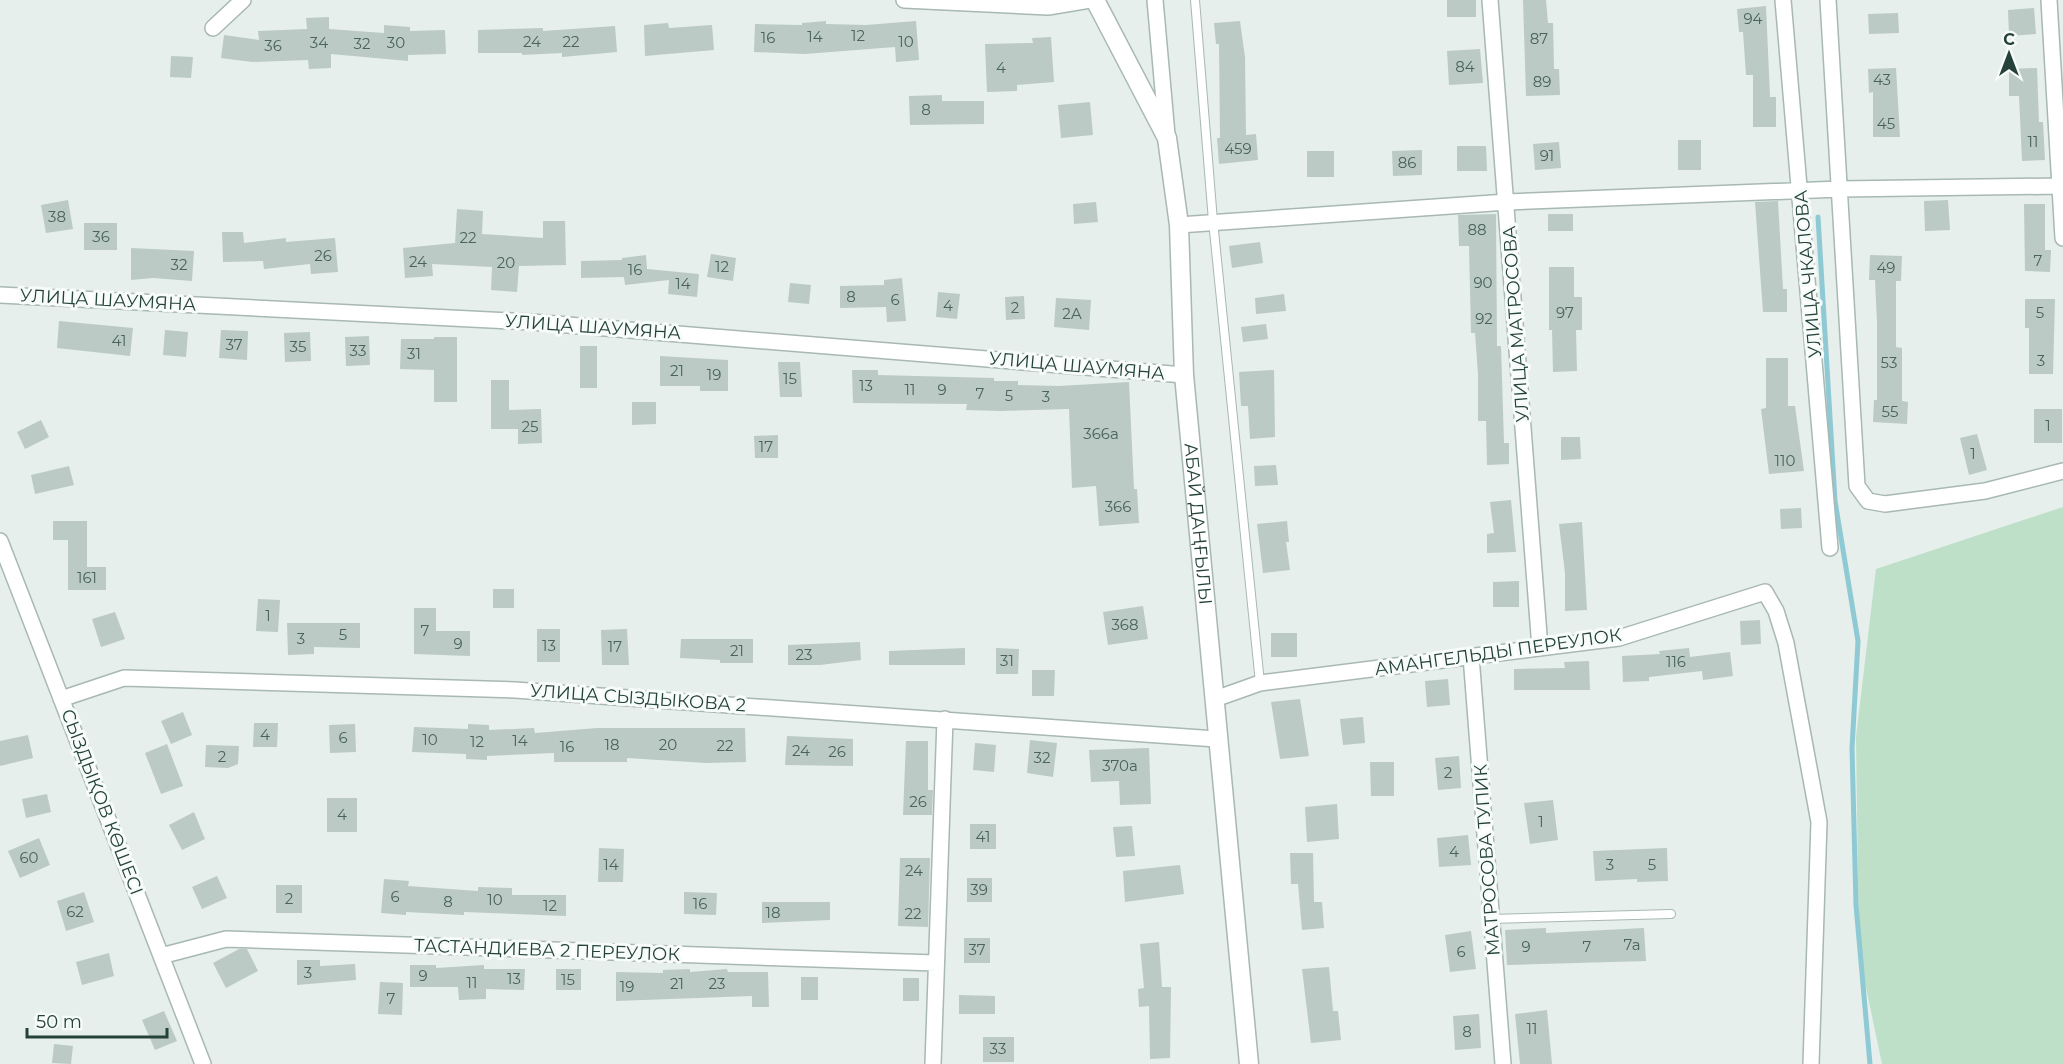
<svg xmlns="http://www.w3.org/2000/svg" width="2063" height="1064" font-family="Montserrat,sans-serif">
<rect width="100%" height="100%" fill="#e6efeb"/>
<!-- green -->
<path fill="#bfe0c8" d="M2063,507V1064H1882L1859,954L1856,737L1876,569Z"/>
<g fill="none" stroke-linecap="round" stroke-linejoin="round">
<!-- stream -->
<path stroke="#8ec9d4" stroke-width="5" d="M1818,217L1835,501L1858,641L1852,748L1856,905L1870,1064"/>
</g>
<!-- building -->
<path fill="#bbcac4" d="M1447,0H1476V17H1447Z
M1523,0H1546L1548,23H1553L1554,69H1559L1560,95L1526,96Z
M1766,6L1770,97H1776V127H1753V75H1746L1743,32H1739L1737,9Z
M2034,8L2036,34L2009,36L2008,10Z
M1898,13L1899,33L1869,34L1868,14Z
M329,17V29L384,33V25L410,27V31L445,30L446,54L408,55V61L331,54V68L309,69L308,60L252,62L221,58L224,35L259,40L258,31L307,29L306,18Z
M826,21V24L866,25L916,21L919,60L896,62L895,47L805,54L754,52L755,24L802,25V23Z
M1240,21L1245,57L1246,135L1256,134L1258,160L1219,164L1217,138H1220L1219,44H1216L1214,23Z
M668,23L669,28L712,25L714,50L645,56L644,25Z
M615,26L617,52L562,57V53L522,55V53H478V30L543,28V31Z
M1051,37L1054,82L1017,85V91L987,92L985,44L1033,43L1032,38Z
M1480,49L1483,83L1449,85L1447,51Z
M171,56L193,57L191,78L170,77Z
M1896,68L1900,137H1873V92L1869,93L1868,69Z
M2037,68L2039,122H2043L2045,160L2022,161L2019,96H2009V69Z
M942,95V101H984V124L910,125L909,96Z
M1090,102L1093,135L1061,138L1058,105Z
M1678,140H1701V170H1678Z
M1559,142L1561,168L1535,170L1533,144Z
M1457,146H1486L1487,171H1457Z
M1422,150V175L1393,176L1392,151Z
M1307,151H1334V177H1307Z
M68,200L73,229L46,233L41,205Z
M1948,200L1950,230L1925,231L1924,201Z
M1778,201L1783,289H1787V312H1763L1755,202Z
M1096,202L1098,222L1074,224L1073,204Z
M2024,204H2045V250H2051L2050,272L2025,271Z
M457,209L483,211L482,234L543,238V221H565L566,265L519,266L517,292L491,290L492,267L432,264L433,276L405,278L403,248L455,243Z
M1496,214L1497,346H1501L1504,443H1509V464L1487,465L1486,421H1478V374L1475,333H1471L1469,246H1459L1458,215Z
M1548,214H1573V231H1548Z
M84,223H117V250H84Z
M222,232H243L244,243L286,238V242L335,238L338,272L311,274L310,264L264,269L263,261L223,262Z
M1260,242L1263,263L1232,268L1229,246Z
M131,248L194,251L192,281L153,278L131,280Z
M711,254L736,258L733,281L707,277Z
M646,255L647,269L699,274L697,297L668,294L669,280L625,285L624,277L581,278V261L622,260V258Z
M1870,255L1902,256L1901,281H1896V347L1902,348V401L1908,402L1907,424L1873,422L1874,400H1877V322L1875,280H1869Z
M1549,267H1574V297H1582V330H1576L1577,371L1553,372L1552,330H1549Z
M902,278L906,321L887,322L886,307L840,308V286L884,285V280Z
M790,283L811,285L809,304L788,302Z
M938,292L960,294L957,319L936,317Z
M1284,294L1286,311L1256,314L1255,298Z
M1024,296L1025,319L1006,320L1005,297Z
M1056,298L1091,300L1089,330L1054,327Z
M2025,299H2055L2053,374H2029V328H2025Z
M59,321L133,328L130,356L57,348Z
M1266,324L1268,339L1243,342L1241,327Z
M165,330L188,332L186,357L163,355Z
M221,330L248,331L247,360L219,358Z
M310,332L311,361L285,362L284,333Z
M369,336L370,365L346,366L345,337Z
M434,337H457V402H434V370L400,369L401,339H434Z
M580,346H597V388H580Z
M660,356L728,360V391H700V386H660Z
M1766,358H1788V406H1795L1804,471L1769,474L1761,409L1766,408Z
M778,362H800L802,397H780Z
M852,370H878V375L994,378V381H1018V385L1058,386L1129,382L1134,489H1137L1139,523L1099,526L1096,486L1072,488L1069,409L1000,411L966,410L967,404L853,403Z
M1274,370L1275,437L1250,439L1248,406H1241L1239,372Z
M491,380H509V410L541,409L542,443L518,444V429H491Z
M632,402H656V424L632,425Z
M2034,409H2062V443H2034Z
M41,420L49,437L25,449L17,432Z
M1977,434L1987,470L1969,475L1960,438Z
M778,435V458H755L754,436Z
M1561,437H1580L1581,459L1561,460Z
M1276,465L1278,485L1255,486L1254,466Z
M69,466L74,485L35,494L31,475Z
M1511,500L1516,552L1487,553V534L1494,533L1490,502Z
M1801,508L1802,528L1781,529L1780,509Z
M53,521H87V567H106V590H68V540H53Z
M1287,521L1289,542H1286L1290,570L1263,573L1257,524Z
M1582,522L1587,610L1565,611V573L1559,524Z
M1519,581V607H1493V582Z
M493,589H514V608H493Z
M258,599L280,600L278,632L256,631Z
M1143,606L1148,639L1108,645L1103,612Z
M414,608H436V631H470V656L414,654Z
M115,612L125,639L101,647L92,619Z
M1760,620L1761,644L1741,645L1740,621Z
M287,623H360V648L314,647V654L288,655Z
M537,629H560V662H537Z
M627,629L629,665H602L601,630Z
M1271,633H1297V657H1271Z
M681,639H753V663H720V660L680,658Z
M860,642L861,660L820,665H788V645Z
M965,648V665H889V651Z
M996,648L1019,649L1018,674H996Z
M1689,648L1690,657L1730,652L1733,676L1703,680L1702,671L1649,677V681L1623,682L1622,656L1660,654L1659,651Z
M1589,661L1590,690H1514V669L1565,668L1564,662Z
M1032,670H1055L1054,696H1032Z
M1448,679L1450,705L1427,707L1425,681Z
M1300,699L1309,756L1280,759L1271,702Z
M183,712L192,735L171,744L161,721Z
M1363,717L1365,743L1343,745L1340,719Z
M254,723H278L277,747H253Z
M355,724L356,752L330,753L329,725Z
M468,724L489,725V730L534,728L535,733L597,728H745L746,762L706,763L627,758V762H554V753L487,756V760L466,759V754L412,752L414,727L468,729Z
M28,735L33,758L0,766V741Z
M787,736L853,739V766L785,765Z
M1030,740L1057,743L1053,777L1027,773Z
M906,741H928V790H933L932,815H903Z
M975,743L996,745L994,772L973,770Z
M167,744L183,786L161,794L145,753Z
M206,745L239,746L238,764L228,768L205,767Z
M1149,748L1151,804L1120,805L1119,781L1091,782L1089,750Z
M1459,756L1461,788L1438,790L1435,758Z
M1370,762H1394V796H1371Z
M47,794L51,812L26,818L22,799Z
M327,798H357V832H327Z
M1553,800L1558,840L1530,844L1524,803Z
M1337,804L1339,839L1307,842L1305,807Z
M194,812L205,839L182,850L169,825Z
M970,824H996V849H970Z
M1132,826L1135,856L1116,857L1113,827Z
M1468,835L1471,865L1439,867L1437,838Z
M39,838L50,865L20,878L8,851Z
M599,848L624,849L623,882H598Z
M1667,848L1668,881L1637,882V879L1595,881L1593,851Z
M1290,853H1313L1314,902H1322L1324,928L1302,930L1298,884H1291Z
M900,858H930L928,927L898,926Z
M1180,865L1184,894L1125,902L1123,871Z
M217,876L227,898L202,909L192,887Z
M967,878H992V902H967Z
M384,879L409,881L408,886L478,891V887L512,888V895H566V916L464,912V915L406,912V915L381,913Z
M276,885H302V913H276Z
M84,892L94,922L66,931L57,901Z
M684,892L717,893L716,915L684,914Z
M762,902H830V920L762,923Z
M1546,928V933L1644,928L1646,961L1507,965L1505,930Z
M1471,931L1476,969L1450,972L1445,935Z
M964,938H990V963H964Z
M1159,942L1162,987H1171L1170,1058L1150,1059L1149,1006L1139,1007L1138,989L1144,988L1140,944Z
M239,949H247L258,971L226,988L213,963Z
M109,953L114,976L82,985L76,962Z
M297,960H320V966L355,964L356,980L297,985Z
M410,965H436V968L484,965V969H525L524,990L486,989V999L459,1000L458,987H410Z
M1329,967L1333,1011H1338L1341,1040L1311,1043L1302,969Z
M556,969H581V990H556Z
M690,969V972L727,969L728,972H768L769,1007H752V996L616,1001V972L663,973V970Z
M801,977H818V1000H801Z
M903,978H919V1001H903Z
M380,982L403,983L402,1015L378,1014Z
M959,995L995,996V1014H959Z
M1547,1010L1552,1064H1520L1515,1014Z
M164,1011L177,1041L155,1050L142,1020Z
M1479,1014L1481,1048L1455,1050L1453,1016Z
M983,1037H1014V1062H983Z
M54,1044L73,1046L71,1064L52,1063Z"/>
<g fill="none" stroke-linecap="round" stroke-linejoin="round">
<!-- service casing -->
<g stroke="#a8b8b2" stroke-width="10">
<path id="service" d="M1195,0L1213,221L1260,683
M1491,919L1671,914"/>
</g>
<!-- minor casing -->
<g stroke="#a8b8b2" stroke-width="18">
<path id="minor" d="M904,0L1048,7L1090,0
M1155,0L1167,135
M1490,0L1540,648
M1783,0L1830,548
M1828,0L1857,486L1868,501L1885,504L1985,491L2063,471
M2049,0L2063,238
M213,28L243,0
M1179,225L1507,202L1840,189L2060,186
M0,295L531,322L1184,375
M0,541L203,1064
M1471,656L1503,1064
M61,699L124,678L515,690L1216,739
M1215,699L1260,683L1619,638L1765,592L1776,611L1786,643L1819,822L1811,1064
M161,956L226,939L935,963
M933,1064L945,719"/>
</g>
<!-- tertiary casing -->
<g stroke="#a8b8b2" stroke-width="21">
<g id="tertiary">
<path id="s1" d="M1095,0L1167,138L1179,225L1184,375L1249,1064"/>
</g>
</g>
<!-- service -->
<use href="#service" stroke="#fff" stroke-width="8"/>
<!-- minor -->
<use href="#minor" stroke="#fff" stroke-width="15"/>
<!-- tertiary -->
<use href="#tertiary" stroke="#fff" stroke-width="18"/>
</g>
<g text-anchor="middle" stroke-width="6" stroke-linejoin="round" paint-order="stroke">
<!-- number labels -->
<g font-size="15" fill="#4a645c">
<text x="1753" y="24">94</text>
<text x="858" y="41">12</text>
<text x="815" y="42">14</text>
<text x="768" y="43">16</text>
<text x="1539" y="44">87</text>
<text x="532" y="47">24</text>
<text x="571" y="47">22</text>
<text x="906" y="47">10</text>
<text x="319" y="48">34</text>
<text x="396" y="48">30</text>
<text x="362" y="49">32</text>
<text x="273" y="51">36</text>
<text x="1465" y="72">84</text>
<text x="1001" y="73">4</text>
<text x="1882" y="85">43</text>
<text x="1542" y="87">89</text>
<text x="926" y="115">8</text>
<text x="1886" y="129">45</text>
<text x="2033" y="147">11</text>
<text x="1238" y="154">459</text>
<text x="1547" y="161">91</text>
<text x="1407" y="168">86</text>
<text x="57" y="222">38</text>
<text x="1477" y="235">88</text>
<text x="101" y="242">36</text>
<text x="468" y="243">22</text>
<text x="323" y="261">26</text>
<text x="2038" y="266">7</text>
<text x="418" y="267">24</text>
<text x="506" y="268">20</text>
<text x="179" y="270">32</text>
<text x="722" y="272">12</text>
<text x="1886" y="273">49</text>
<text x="635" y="275">16</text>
<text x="1483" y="288">90</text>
<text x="683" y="289">14</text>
<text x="851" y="302">8</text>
<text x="895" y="305">6</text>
<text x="948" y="311">4</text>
<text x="1015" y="313">2</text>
<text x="1565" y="318">97</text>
<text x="2040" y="318">5</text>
<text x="1072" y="319">2А</text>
<text x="1484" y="324">92</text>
<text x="119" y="346">41</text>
<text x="234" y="350">37</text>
<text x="298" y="352">35</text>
<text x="358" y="356">33</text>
<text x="414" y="359">31</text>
<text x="2041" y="366">3</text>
<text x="1889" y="368">53</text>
<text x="677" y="376">21</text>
<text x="714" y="380">19</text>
<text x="790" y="384">15</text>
<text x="866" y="391">13</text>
<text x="910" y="395">11</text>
<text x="942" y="395">9</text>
<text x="980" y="399">7</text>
<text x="1009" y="401">5</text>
<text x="1046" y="402">3</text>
<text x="1890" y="417">55</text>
<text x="2048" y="431">1</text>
<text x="530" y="432">25</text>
<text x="1101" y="439">366а</text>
<text x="766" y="452">17</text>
<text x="1973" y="459">1</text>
<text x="1785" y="466">110</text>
<text x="1118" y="512">366</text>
<text x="87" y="583">161</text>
<text x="268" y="621">1</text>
<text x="1125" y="630">368</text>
<text x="425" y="636">7</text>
<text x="343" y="640">5</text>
<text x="301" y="644">3</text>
<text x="458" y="649">9</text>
<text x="549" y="651">13</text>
<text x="615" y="652">17</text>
<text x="737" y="656">21</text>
<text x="804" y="660">23</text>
<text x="1007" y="666">31</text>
<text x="1676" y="667">116</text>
<text x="265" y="740">4</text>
<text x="343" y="743">6</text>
<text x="430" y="745">10</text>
<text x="520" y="746">14</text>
<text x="477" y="747">12</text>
<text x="612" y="750">18</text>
<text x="668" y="750">20</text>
<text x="725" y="751">22</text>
<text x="567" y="752">16</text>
<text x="801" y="756">24</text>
<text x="837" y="757">26</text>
<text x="222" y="762">2</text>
<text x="1042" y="763">32</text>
<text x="1120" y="771">370а</text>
<text x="1448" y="778">2</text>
<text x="918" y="807">26</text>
<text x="342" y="820">4</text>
<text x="1541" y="827">1</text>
<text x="983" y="842">41</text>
<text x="1454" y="857">4</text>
<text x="29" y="863">60</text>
<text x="611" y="870">14</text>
<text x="1610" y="870">3</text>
<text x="1652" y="870">5</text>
<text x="914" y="876">24</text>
<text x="979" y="895">39</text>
<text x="395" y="902">6</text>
<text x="289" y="904">2</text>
<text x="495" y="905">10</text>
<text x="448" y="907">8</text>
<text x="700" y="909">16</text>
<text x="550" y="911">12</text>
<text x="75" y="917">62</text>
<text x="773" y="918">18</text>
<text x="913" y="919">22</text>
<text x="1632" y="950">7а</text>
<text x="1526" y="952">9</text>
<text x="1587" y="952">7</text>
<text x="977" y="955">37</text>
<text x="1461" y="957">6</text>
<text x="308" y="978">3</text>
<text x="423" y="981">9</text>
<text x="514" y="984">13</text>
<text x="568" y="985">15</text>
<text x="472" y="988">11</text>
<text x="677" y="989">21</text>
<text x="717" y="989">23</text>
<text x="627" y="992">19</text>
<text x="391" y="1004">7</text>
<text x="1532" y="1034">11</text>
<text x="1467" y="1037">8</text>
<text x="998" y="1054">33</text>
</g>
<!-- street labels -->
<g font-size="18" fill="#24423a" stroke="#f7fbf9">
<text transform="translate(1808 274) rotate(-95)" y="6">УЛИЦА ЧКАЛОВА</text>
<text transform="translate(108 300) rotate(3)" y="6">УЛИЦА ШАУМЯНА</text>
<text transform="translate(1516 324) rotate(-94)" y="6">УЛИЦА МАТРОСОВА</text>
<text transform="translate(593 327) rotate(4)" y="6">УЛИЦА ШАУМЯНА</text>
<text transform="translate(1077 366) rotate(5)" y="6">УЛИЦА ШАУМЯНА</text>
<text dy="6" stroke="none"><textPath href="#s1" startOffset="543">АБАЙ ДАҢҒЫЛЫ</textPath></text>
<text transform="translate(1498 652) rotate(-8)" y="6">АМАНГЕЛЬДЫ ПЕРЕУЛОК</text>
<text transform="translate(638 698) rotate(4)" y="6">УЛИЦА СЫЗДЫКОВА 2</text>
<text transform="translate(102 802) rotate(69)" y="6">СЫЗДЫҚОВ КӨШЕСІ</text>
<text transform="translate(1487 860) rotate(-94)" y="6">МАТРОСОВА ТУПИК</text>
<text transform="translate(547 950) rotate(2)" y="6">ТАСТАНДИЕВА 2 ПЕРЕУЛОК</text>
</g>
</g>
<!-- north arrow -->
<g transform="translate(2009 54)" stroke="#f7fbf9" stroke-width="4.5" paint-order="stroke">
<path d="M0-4.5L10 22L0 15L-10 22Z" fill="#24423a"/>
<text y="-9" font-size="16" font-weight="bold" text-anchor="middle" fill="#24423a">С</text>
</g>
<!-- scale -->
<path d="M27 1028v9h140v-9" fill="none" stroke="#24423a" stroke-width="3"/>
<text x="36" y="1028" font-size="18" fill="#24423a" stroke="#f7fbf9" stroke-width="4.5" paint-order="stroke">50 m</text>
</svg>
